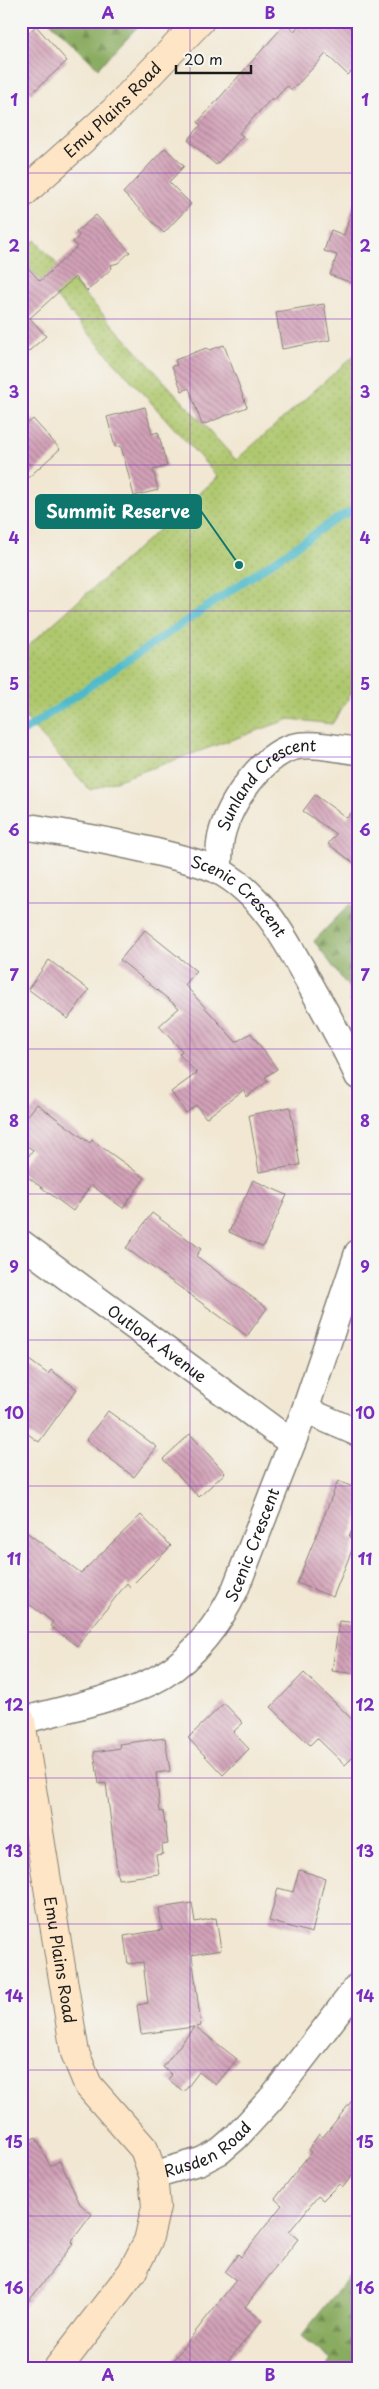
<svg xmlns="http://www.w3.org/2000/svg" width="379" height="2389" font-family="'Playpen Sans',sans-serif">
<defs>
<pattern id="forest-firs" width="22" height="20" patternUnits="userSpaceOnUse" patternTransform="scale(1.25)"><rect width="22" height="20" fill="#8aac60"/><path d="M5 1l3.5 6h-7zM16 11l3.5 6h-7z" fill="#708b4e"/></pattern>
<pattern id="park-dots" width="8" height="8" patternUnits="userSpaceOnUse" patternTransform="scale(1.25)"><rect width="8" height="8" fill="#aec76d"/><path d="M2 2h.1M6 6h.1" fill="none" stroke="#95aa5e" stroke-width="1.8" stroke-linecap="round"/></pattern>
<pattern id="building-back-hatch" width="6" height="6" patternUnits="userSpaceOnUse" patternTransform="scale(1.25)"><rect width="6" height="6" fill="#d2a1b7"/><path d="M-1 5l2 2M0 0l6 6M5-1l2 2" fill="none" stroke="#aa8294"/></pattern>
</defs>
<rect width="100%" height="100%" fill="#f6f6f2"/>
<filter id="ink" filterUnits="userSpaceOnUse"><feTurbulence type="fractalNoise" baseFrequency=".02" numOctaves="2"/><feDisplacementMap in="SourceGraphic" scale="10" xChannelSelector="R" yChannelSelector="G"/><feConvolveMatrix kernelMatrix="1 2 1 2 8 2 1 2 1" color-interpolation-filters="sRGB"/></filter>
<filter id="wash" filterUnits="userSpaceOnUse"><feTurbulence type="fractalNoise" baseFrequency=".0096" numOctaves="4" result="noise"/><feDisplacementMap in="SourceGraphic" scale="20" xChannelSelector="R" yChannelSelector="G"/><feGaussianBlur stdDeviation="1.12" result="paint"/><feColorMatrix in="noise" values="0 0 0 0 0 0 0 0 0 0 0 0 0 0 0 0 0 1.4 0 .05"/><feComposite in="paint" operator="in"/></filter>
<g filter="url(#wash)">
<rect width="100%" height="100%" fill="#f1e7d2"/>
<!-- forest -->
<path fill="url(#forest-firs)" stroke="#53643e" d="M49,21H143L98,68Z
M350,904L358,917V1026L352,1018L349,988L314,941Z
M358,2266V2368H326L331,2360L301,2336Z"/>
<!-- park -->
<path fill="url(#park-dots)" stroke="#657244" d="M35,240L236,460L358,352V683L332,724L290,719L90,790L21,713V652L218,477L21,258V253Z"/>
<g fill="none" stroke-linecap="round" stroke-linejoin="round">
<!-- stream -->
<path stroke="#4db9c9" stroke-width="8" d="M21,733L339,517L358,508"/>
</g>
<g id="blocks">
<!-- building -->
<path fill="url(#building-back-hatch)" d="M303,21H342L358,35V64L348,75L326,54L292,90L287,86L274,100L272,98L239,133L243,136L216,165L188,140L201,125L198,122L286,23L294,31Z
M36,26L67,61L31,94L21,83V39Z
M165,148L184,166L169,182L191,204L164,233L123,193Z
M354,203L358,204V285L330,275L337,255L324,251L331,230L344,235Z
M96,215L130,252L118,263L111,265L112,268L87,291L75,277L30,318L46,336L21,358V260L40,281L77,247L73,242L79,236L76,232Z
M324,304L330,340L282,349L276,312Z
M224,345L247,407L202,425L189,388L182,391L172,366L177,365L175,360L206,348L210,350Z
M145,407L152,434L158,432L167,466L153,470L158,490L134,496L121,446L115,447L107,417Z
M33,419L60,449L21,484V429Z
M315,795L347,818L358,804V866L328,844L336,834L303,811Z
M145,930L196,971L185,985L236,1042L251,1033L277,1069L265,1077L268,1081L246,1097L245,1089L206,1118L196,1105L186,1113L171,1092L197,1073L179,1054L182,1051L159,1026L179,1008L120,960Z
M49,960L89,990L68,1019L28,989Z
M37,1104L90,1143L92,1140L145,1178L123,1208L91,1185L73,1211L21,1172V1166L33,1150L21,1142V1124Z
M290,1107L300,1165L259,1172L249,1115Z
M253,1180L287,1195L263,1247L229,1232Z
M152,1213L201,1249L196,1256L267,1308L247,1336L126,1248Z
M21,1354L48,1374L51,1370L77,1389L39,1442L21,1429Z
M108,1411L157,1447L134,1477L86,1440Z
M190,1434L225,1473L199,1497L163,1459Z
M338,1481L358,1489V1516L349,1537L356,1540L333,1597L297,1583Z
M141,1515L171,1546L130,1587L127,1583L77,1646L50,1626L53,1622L21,1598V1528L81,1573Z
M339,1621L358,1623V1674L332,1671Z
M304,1673L358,1725V1752L345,1765L317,1738L310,1745L271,1707Z
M224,1703L243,1723L233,1732L249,1749L223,1775L188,1738Z
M165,1738L170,1771L156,1773L160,1812L163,1811L168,1844L162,1845L163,1854L156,1855L159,1874L118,1879L106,1783L99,1784L94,1752L120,1748L119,1744Z
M299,1870L325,1878L312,1933L269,1921L278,1888L293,1892Z
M192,1903L195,1922L216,1918L221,1950L192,1955L201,2026L196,2027L237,2059L216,2085L199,2072L184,2092L168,2079L172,2075L163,2067L194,2027L141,2034L137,2005L148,2003L143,1962L128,1964L124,1936L162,1930L159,1908Z
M358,2093V2168L343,2187L339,2184L323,2200L318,2196L289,2232L298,2239L245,2307L262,2320L222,2368H167L236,2280L225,2272L238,2254L241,2257L282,2205L275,2199L311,2152L308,2150L319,2134L323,2137Z
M36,2137L50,2166L60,2161L80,2204L92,2214L71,2242L73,2244L21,2311V2144Z"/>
</g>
</g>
<g filter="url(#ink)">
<use href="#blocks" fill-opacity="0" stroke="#868277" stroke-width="1"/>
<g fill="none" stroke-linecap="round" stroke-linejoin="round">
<!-- street casing -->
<g stroke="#868277" stroke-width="29">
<g id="street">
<path id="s1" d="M35,828C81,836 127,844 172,856C188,860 205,864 219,871C267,897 291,950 316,995C331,1022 346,1048 358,1076"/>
<path id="s2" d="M219,871C219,862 219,853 220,844C223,811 260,756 293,747C313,742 337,749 358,751"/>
<path id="s3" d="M21,1243L292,1443"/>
<path d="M305,1410L358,1433"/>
<path id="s4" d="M21,1721C64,1709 126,1697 162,1676C194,1657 220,1622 235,1590L305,1410L358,1253"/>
<path id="s5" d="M153,2175L201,2161L220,2151L236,2137L271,2099L358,1986"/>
</g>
</g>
<!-- secondary casing -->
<g stroke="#868277" stroke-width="30">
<g id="secondary">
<path id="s6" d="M21,195L113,112L200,21"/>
<path id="s7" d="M21,1721L75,2053L88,2085L144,2149L153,2175L156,2207L148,2241L132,2272L58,2368"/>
</g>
</g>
<!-- street -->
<use href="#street" stroke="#fff" stroke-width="26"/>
<!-- secondary -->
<use href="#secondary" stroke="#fde5c5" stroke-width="28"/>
</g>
</g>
<!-- grid -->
<path fill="none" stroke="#7b2cbf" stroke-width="1" stroke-opacity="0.55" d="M190,21V2368M21,173H358M21,319H358M21,465H358M21,611H358M21,757H358M21,903H358M21,1049H358M21,1194H358M21,1340H358M21,1486H358M21,1632H358M21,1778H358M21,1924H358M21,2070H358M21,2216H358"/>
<g text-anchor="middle" stroke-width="4.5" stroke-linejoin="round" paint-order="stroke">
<!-- street labels -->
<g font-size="16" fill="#1c1c1c" stroke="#f6f6f2">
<text dy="6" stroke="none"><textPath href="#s6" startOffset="125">Emu Plains Road</textPath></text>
<text dy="6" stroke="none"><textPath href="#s2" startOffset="109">Sunland Crescent</textPath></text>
<text dy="6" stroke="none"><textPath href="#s1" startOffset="220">Scenic Crescent</textPath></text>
<text dy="6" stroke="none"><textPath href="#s3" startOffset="169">Outlook Avenue</textPath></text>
<text dy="6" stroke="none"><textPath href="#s4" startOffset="311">Scenic Crescent</textPath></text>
<text dy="6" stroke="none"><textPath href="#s7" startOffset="242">Emu Plains Road</textPath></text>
<text dy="6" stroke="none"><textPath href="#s5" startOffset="61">Rusden Road</textPath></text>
</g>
</g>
<!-- callouts -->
<path fill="none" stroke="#0f766e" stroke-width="2" d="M239 565L201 511"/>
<circle fill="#0f766e" stroke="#f6f6f2" stroke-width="2" cx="239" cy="565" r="5"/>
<rect fill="#0f766e" stroke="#0f766e" stroke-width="2" x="36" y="495" width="165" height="33" rx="5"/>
<g font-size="18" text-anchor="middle" font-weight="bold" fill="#fff">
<text x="118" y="518">Summit Reserve</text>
</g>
<!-- margin -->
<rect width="379" height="2389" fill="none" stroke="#f6f6f2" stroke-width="55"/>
<!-- scale -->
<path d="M176 65v8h75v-8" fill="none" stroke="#1c1c1c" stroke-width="2.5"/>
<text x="184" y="65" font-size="15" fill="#1c1c1c" stroke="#f6f6f2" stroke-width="4" paint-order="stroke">20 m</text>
<rect x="28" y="28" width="324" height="2334" fill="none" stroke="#7b2cbf" stroke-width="2"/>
<g font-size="16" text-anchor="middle" font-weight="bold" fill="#7b2cbf">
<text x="108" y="19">A</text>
<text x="270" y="19">B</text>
<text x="14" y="106">1</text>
<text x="365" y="106">1</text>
<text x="14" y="252">2</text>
<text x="365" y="252">2</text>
<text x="14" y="398">3</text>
<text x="365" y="398">3</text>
<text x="14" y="544">4</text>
<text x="365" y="544">4</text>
<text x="14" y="690">5</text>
<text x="365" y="690">5</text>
<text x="14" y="836">6</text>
<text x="365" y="836">6</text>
<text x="14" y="981">7</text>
<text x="365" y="981">7</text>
<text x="14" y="1127">8</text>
<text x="365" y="1127">8</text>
<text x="14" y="1273">9</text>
<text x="365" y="1273">9</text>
<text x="14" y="1419">10</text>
<text x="365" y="1419">10</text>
<text x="14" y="1565">11</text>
<text x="365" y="1565">11</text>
<text x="14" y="1711">12</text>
<text x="365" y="1711">12</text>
<text x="14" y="1857">13</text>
<text x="365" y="1857">13</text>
<text x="14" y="2002">14</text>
<text x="365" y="2002">14</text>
<text x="14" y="2148">15</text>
<text x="365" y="2148">15</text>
<text x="14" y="2294">16</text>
<text x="365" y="2294">16</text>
<text x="108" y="2381">A</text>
<text x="270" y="2381">B</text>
</g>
</svg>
